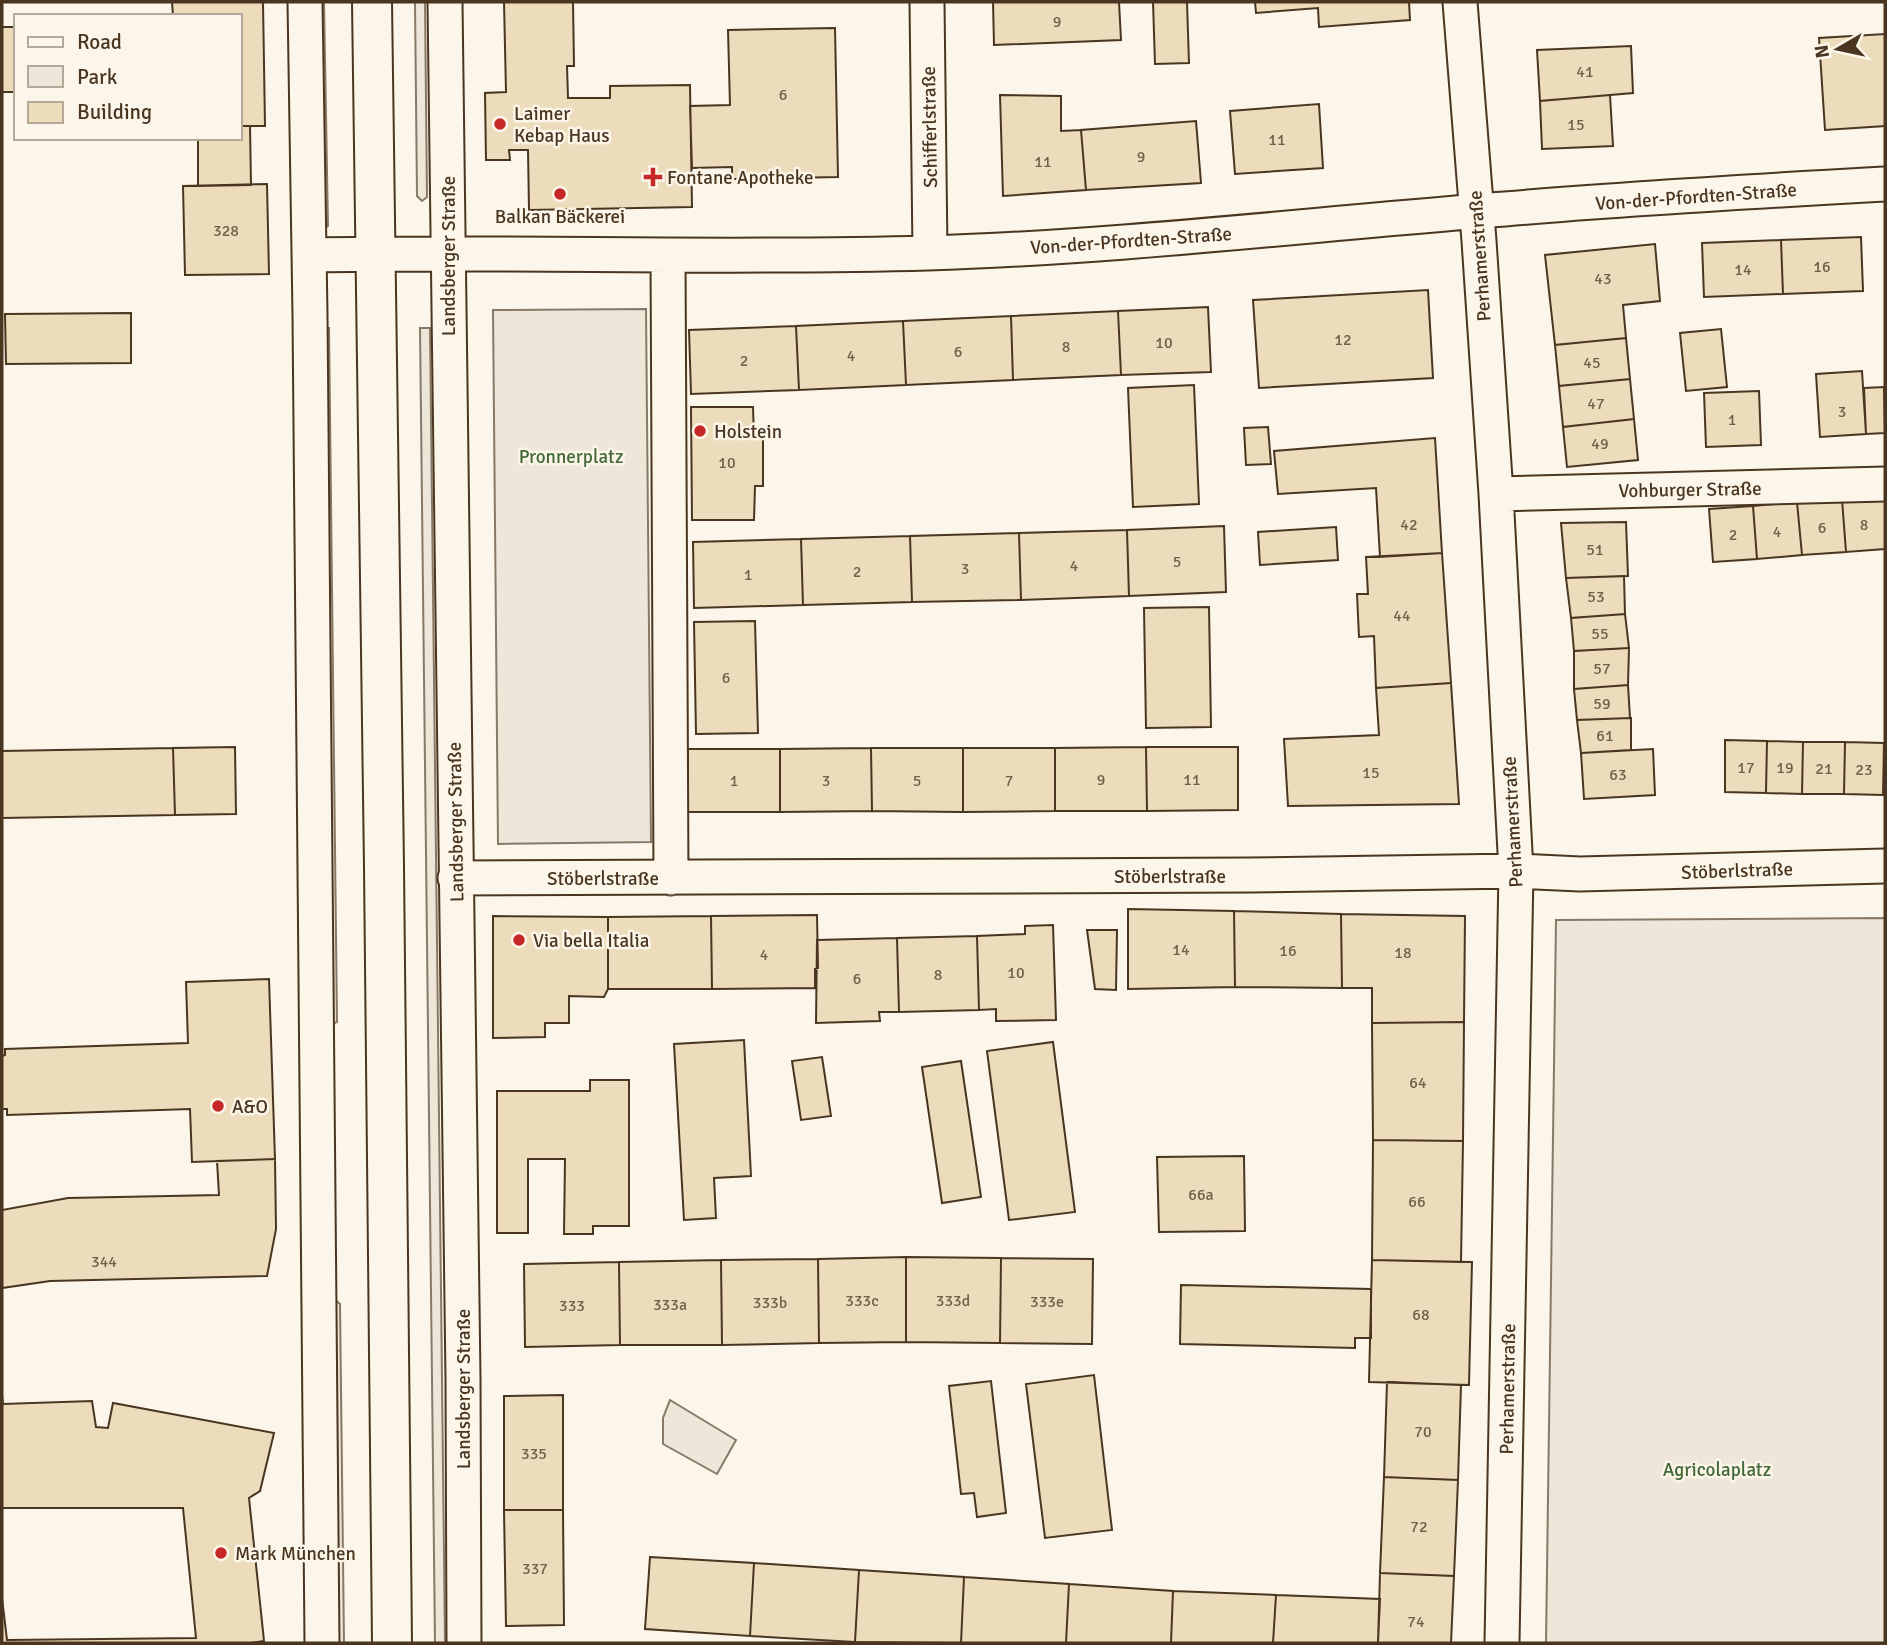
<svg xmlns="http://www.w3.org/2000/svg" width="1887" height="1645" font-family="Signika,sans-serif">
<rect width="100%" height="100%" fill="#fbf6e9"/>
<!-- green -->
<path fill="#ede6d9" stroke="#887966" stroke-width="2" d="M314,2H324L328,226L322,230Z
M415,2H425L427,197L422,201L417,196Z
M646,309L651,842L498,844L493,310Z
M319,328H329L337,1022L331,1025Z
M420,328H430L445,1643H435Z
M1885,918V1643H1546L1556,920Z
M334,1299L340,1304L344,1643H334Z
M670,1400L736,1440L717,1474L663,1444V1418Z"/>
<!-- building -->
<path fill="#ecdcbc" stroke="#4a3520" stroke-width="2" d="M172,2H263L265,126H240V16H173Z
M504,2H573L574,66H567L568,98H610V86L690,85L692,207L529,210L528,150H509L510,160H486L485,93L506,92Z
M993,2H1119L1121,40L994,45Z
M1153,2H1187L1189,63L1155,64Z
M1255,2H1409L1410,20L1319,27L1318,8L1256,13Z
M2,27H16V92H2Z
M835,28L838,177L732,179V167L692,168L690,106L730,105L728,30Z
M1885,34V126L1825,130L1819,38Z
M1631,46L1633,93L1540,101L1537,50Z
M1000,95L1061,96V131L1081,130L1086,190L1003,196Z
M1610,95L1613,146L1542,149L1540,101Z
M1319,104L1323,168L1235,174L1230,111Z
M1196,121L1201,183L1086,190L1081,130Z
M240,126H250L251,185L198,186V138H240Z
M267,184L269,274L185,275L183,186Z
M1861,237L1863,291L1783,294L1781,240Z
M1781,240L1783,294L1704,297L1702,243Z
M1655,244L1660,301L1623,305L1626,338L1555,345L1545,255Z
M1428,290L1433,378L1259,388L1253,300Z
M1208,307L1211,372L1121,375L1118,311Z
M1118,311L1121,375L1013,380L1011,316Z
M131,313V363L6,364L5,314Z
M1011,316L1013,380L906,385L903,321Z
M903,321L906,385L799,390L796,326Z
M796,326L799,390L691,394L689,330Z
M1721,329L1727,387L1686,391L1680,333Z
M1626,338L1630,379L1559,386L1555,345Z
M1862,371L1866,434L1820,437L1816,374Z
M1630,379L1634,419L1563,427L1559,386Z
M1194,385L1199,504L1133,507L1128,388Z
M1884,387L1885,433L1866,434L1864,388Z
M1759,391L1761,445L1706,447L1704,393Z
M691,407H753L754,438H763V486H755L754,520H692Z
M1634,419L1638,460L1567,467L1563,427Z
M1268,427L1271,464L1246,465L1244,428Z
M1435,438L1442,553L1380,557L1376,488L1278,494L1274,451Z
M1885,495V549L1846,552L1842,499Z
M1842,499L1846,552L1802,555L1797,502Z
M1797,502L1802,555L1757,559L1753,506Z
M1753,506L1757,559L1713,562L1709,509Z
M1626,522L1628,576L1566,578L1561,523Z
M1224,526L1226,592L1129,596L1127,530Z
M1336,527L1338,560L1260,565L1258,532Z
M1127,530L1129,596L1021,600L1019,533Z
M1019,533L1021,600L912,602L910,536Z
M910,536L912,602L803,605L801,539Z
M801,539L803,605L694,608L693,542Z
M1442,553L1451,683L1376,688L1374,636L1359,637L1357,594H1368L1366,557Z
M1624,576L1625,614L1571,618L1566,578Z
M1209,607L1211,727L1146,728L1144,608Z
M1625,614L1629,648L1574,651L1571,618Z
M755,621L758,733L696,734L694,622Z
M1629,648L1628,685L1574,689V651Z
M1451,683L1459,804L1288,806L1284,739L1379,735L1376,688Z
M1628,685L1630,718L1577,720L1574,689Z
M1631,718V750L1581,753L1577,720Z
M1725,740L1767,741L1766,793L1725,792Z
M1767,741L1803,742L1802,794L1766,793Z
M1803,742H1845L1844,794H1802Z
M1845,742L1884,743L1883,795L1844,794Z
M1884,743H1885V795H1883Z
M235,747L236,814L175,815L173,748Z
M1146,747H1238V810L1147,811Z
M1146,747L1147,811H1055V748Z
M173,748L175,815L2,818V751Z
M871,748L872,811L780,812V749Z
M871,748H963V812L872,811Z
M963,748H1055V811L963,812Z
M688,749H780V812H688Z
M1653,749L1655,795L1584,799L1581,753Z
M1128,909L1234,911L1235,987L1128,989Z
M1234,911L1341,914L1342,988L1235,987Z
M1341,914L1465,916L1464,1022L1372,1023V988H1342Z
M817,915L818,968L815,969V988L712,989L711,916Z
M493,916L608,917V989L604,997L569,996V1023H545V1037L493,1038Z
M711,916L712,989H608V917Z
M1053,925L1056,1020L996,1021V1009L979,1010L977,936L1025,934V926Z
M1087,930H1117L1116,990L1095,989Z
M977,936L979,1010L899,1012L897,938Z
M897,938L899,1012H879L880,1021L816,1023L817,940Z
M269,979L275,1159L192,1162L190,1109L7,1115V1109H2V1056L5,1055V1049L188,1043L186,982Z
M1464,1022L1463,1141L1373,1140L1372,1023Z
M744,1040L751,1176L714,1178L716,1218L684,1220L674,1044Z
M1053,1042L1075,1212L1009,1220L987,1051Z
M822,1057L831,1116L801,1120L792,1061Z
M961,1061L981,1197L942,1203L922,1067Z
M590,1080H629V1226H593V1234H564L565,1159H528V1233H497V1091H590Z
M1373,1140L1463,1141L1461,1262L1372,1260Z
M1244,1156L1245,1231L1159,1232L1157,1157Z
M275,1159L276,1229L267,1276L50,1281L2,1288V1210L68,1198L219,1195L217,1161Z
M906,1257V1342L819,1343L818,1259Z
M906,1257L1001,1258L1000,1343L906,1342Z
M1001,1258L1093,1259L1092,1344L1000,1343Z
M818,1259L819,1343L722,1345L721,1260Z
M721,1260L722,1345H620L619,1262Z
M1372,1260L1472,1262L1469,1385L1369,1382Z
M619,1262L620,1345L525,1347L524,1264Z
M1181,1285L1371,1289V1338H1355V1348L1180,1344Z
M1094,1375L1112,1530L1045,1538L1026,1384Z
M991,1381L1006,1513L977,1517L974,1493L961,1494L949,1386Z
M1387,1382L1461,1385L1458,1480L1384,1477Z
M2,1395L3,1404L92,1401L96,1427L108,1428L113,1403L274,1433L260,1491L249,1498L264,1641L250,1643H2V1598L7,1640L196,1638L183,1508H2Z
M563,1395V1510H504V1396Z
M1384,1477L1458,1480L1454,1576L1380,1573Z
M504,1510H563L564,1625L506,1626Z
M650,1557L754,1563L750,1636L645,1629Z
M754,1563L859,1570L855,1642L750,1636Z
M859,1570L964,1577L961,1643L855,1642Z
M1380,1573L1454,1576L1451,1643H1378Z
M964,1577L1069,1584L1066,1643H961Z
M1069,1584L1173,1591L1171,1643H1066Z
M1173,1591L1276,1595L1273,1643H1171Z
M1276,1595L1380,1599L1378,1643H1273Z"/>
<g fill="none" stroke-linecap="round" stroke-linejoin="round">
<!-- minor casing -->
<g stroke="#4a3520" stroke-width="37">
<path id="minor" d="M305,2L310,315L322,1643
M445,2L463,1379L464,1643
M927,2L930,253
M1460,2L1479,241L1496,494L1516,871L1502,1643
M309,255C515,251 721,259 928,253C1121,247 1313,224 1505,209C1632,198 1759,191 1885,184
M668,257L671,878
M1496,494L1885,484
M455,878L1250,875L1516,871L1580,874L1885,866"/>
</g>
<!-- primary casing -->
<g stroke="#4a3520" stroke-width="42">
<path id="primary" d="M372,2L384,867L392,1643"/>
</g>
<!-- minor -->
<use href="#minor" stroke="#fbf6e9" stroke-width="33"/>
<!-- primary -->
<use href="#primary" stroke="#fbf6e9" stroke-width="38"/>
</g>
<!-- markers -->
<g fill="#c62828" stroke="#fbf6e9" stroke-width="2.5">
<circle cx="500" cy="124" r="7"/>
<path d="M649.5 166.5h7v7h7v7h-7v7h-7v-7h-7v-7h7z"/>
<circle cx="560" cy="194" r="7"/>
<circle cx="700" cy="431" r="7"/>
<circle cx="519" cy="940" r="7"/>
<circle cx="218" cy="1106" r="7"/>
<circle cx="221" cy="1553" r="7"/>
</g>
<g text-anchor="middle" stroke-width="5" stroke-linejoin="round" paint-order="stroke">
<!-- number labels -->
<g font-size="16" fill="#725f47">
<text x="1057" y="27">9</text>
<text x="1585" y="77">41</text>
<text x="783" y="100">6</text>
<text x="1576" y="130">15</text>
<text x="1277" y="145">11</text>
<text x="1141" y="162">9</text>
<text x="1043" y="167">11</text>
<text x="226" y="236">328</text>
<text x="1822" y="272">16</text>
<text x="1743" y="275">14</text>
<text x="1603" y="284">43</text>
<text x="1343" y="345">12</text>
<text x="1164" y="348">10</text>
<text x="1066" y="352">8</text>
<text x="958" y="357">6</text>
<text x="851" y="361">4</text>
<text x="744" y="366">2</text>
<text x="1592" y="368">45</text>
<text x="1596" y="409">47</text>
<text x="1842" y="417">3</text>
<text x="1732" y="425">1</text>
<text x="1600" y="449">49</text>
<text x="727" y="468">10</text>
<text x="1409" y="530">42</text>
<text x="1864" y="530">8</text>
<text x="1822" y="533">6</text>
<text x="1777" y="537">4</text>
<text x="1733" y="540">2</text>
<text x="1595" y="555">51</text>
<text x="1177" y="567">5</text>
<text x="1074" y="571">4</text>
<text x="965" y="574">3</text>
<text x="857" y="577">2</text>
<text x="748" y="580">1</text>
<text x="1596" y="602">53</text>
<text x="1402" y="621">44</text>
<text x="1600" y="639">55</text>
<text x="1602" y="674">57</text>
<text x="726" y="683">6</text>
<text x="1602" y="709">59</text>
<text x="1605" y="741">61</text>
<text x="1746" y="773">17</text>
<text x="1785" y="773">19</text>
<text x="1824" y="774">21</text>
<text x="1864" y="775">23</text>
<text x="1371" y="778">15</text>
<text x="1618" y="780">63</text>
<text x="1101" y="785">9</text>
<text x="1192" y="785">11</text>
<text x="734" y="786">1</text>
<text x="826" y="786">3</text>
<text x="917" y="786">5</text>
<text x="1009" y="786">7</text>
<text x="1181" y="955">14</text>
<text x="1288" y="956">16</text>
<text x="1403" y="958">18</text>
<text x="764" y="960">4</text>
<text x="1016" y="978">10</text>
<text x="938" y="980">8</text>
<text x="857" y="984">6</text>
<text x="1418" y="1088">64</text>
<text x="1201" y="1200">66a</text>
<text x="1417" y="1207">66</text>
<text x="104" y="1267">344</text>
<text x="862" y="1306">333c</text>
<text x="953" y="1306">333d</text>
<text x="1047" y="1307">333e</text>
<text x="770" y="1308">333b</text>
<text x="670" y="1310">333a</text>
<text x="572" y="1311">333</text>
<text x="1421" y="1320">68</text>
<text x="1423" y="1437">70</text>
<text x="534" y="1459">335</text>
<text x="1419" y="1532">72</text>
<text x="535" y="1574">337</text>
<text x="1416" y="1627">74</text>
</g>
<!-- poi labels -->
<g font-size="19" fill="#4a3520" stroke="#fbf6e9" text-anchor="start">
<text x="514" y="120">Laimer<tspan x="514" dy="22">Kebap Haus</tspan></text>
<text x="667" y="184">Fontane Apotheke</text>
<text x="560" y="223" text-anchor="middle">Balkan Bäckerei</text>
<text x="714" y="438">Holstein</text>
<text x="533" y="947">Via bella Italia</text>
<text x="232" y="1113">A&amp;O</text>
<text x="235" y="1560">Mark München</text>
</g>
<!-- street labels -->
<g font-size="19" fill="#4a3520" stroke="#fbf6e9">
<text transform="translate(929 127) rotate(-91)" y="7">Schifferlstraße</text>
<text transform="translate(1696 196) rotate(-4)" y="7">Von-der-Pfordten-Straße</text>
<text transform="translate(1131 240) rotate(-4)" y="7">Von-der-Pfordten-Straße</text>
<text transform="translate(448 256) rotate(-90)" y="7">Landsberger Straße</text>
<text transform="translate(1479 256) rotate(-94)" y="7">Perhamerstraße</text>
<text transform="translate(1690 489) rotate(-1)" y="7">Vohburger Straße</text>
<text transform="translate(455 822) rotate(-91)" y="7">Landsberger Straße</text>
<text transform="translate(1512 822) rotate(-93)" y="7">Perhamerstraße</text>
<text transform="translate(1737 870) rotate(-2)" y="7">Stöberlstraße</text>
<text x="1170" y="883">Stöberlstraße</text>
<text x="603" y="885">Stöberlstraße</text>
<text transform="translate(463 1389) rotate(-90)" y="7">Landsberger Straße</text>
<text transform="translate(1507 1389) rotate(-89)" y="7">Perhamerstraße</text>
</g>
<!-- park labels -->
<g font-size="19" fill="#436837" stroke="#fbf6e9">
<text x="571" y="463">Pronnerplatz</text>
<text x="1717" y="1476">Agricolaplatz</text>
</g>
</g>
<!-- border -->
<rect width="1887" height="1645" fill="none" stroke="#4a3520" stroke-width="7"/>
<!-- legend -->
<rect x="14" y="14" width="228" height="126" fill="#fbf6e9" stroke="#b4a999" stroke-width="2"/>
<rect x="28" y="37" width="35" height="10" fill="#fbf6e9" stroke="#b4a999" stroke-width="2"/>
<text x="77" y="49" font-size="21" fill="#4a3520">Road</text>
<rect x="28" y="66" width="35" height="21" fill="#ede6d9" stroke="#b4a999" stroke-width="2"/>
<text x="77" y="84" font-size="21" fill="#4a3520">Park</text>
<rect x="28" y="102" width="35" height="21" fill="#ecdcbc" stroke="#b4a999" stroke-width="2"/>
<text x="77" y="119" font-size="21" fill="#4a3520">Building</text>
<!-- north arrow -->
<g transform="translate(1838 49) rotate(261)" stroke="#fbf6e9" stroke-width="5" paint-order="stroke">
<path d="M0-5L12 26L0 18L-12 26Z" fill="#4a3520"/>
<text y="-10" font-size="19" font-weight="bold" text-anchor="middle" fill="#4a3520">N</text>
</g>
</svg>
